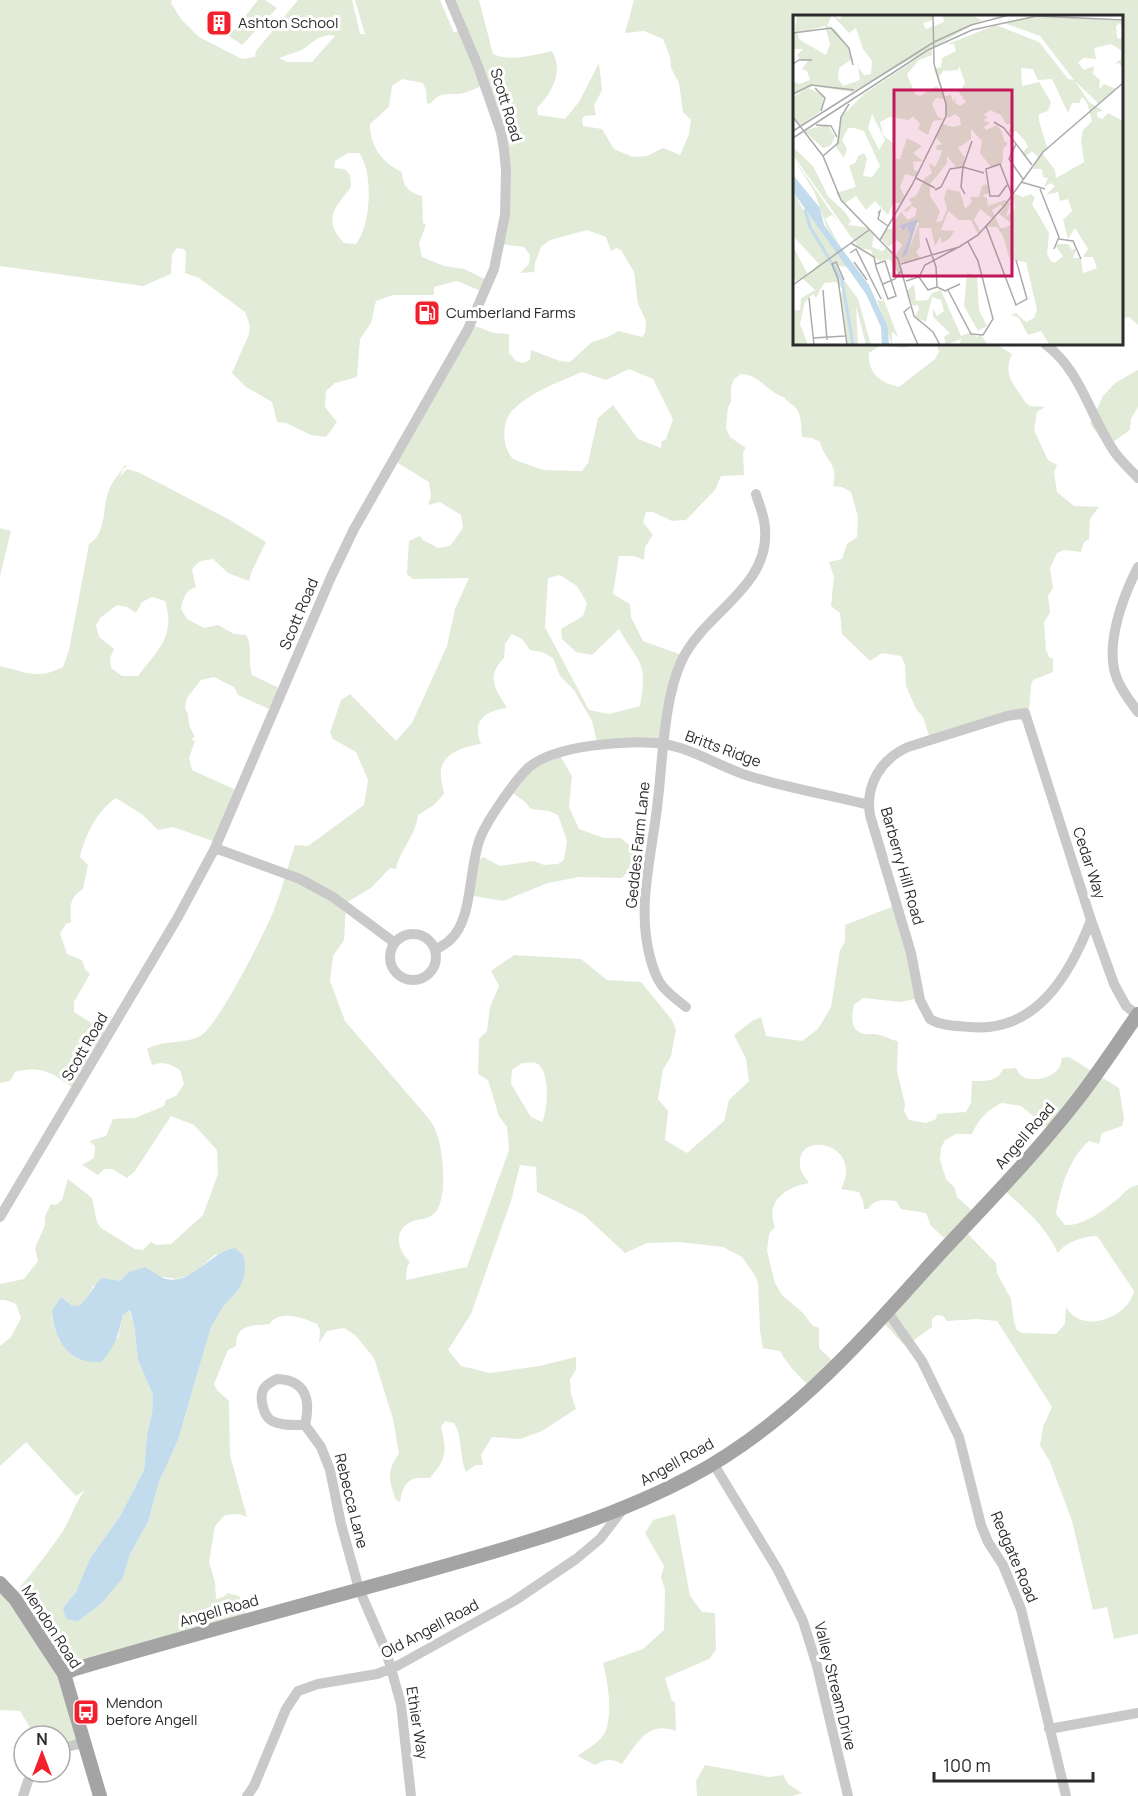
<svg xmlns="http://www.w3.org/2000/svg" width="1138" height="1796" font-family="Manrope,sans-serif">
<rect width="100%" height="100%" fill="#fff"/>
<!-- green -->
<path fill="#e2ebd8" fill-rule="evenodd" d="M0,0H172L171,3L181,19L199,37L242,59L255,57L256,51L298,0H352L360,34H365L355,0H440L454,33L462,28L450,0H479L493,54C509,62 534,55 552,51C564,72 552,93 537,108L538,115L565,119L579,102L599,63L602,90L594,106L596,115L584,116L582,120L583,126L602,129L614,149L633,157L647,156L663,148L680,155L689,134L691,120L683,112L679,83L671,68L670,57L663,39L644,31L625,33L634,0H1138V325L1129,317L1122,318V16H794V344H917L904,348L881,345L869,353C867,373 881,383 899,387L935,359L939,352L937,344H996L1012,354C1002,376 1015,385 1026,403L1030,406L1045,407L1037,412L1034,430L1048,460L1057,465L1054,473L1057,492L1074,506L1099,507L1090,519L1089,539L1084,542L1081,552L1064,550L1057,553L1050,568L1053,588L1048,596L1050,613L1044,622L1046,650L1049,657L1053,659V672L1033,680L1031,686L1028,722L1011,718L931,742L923,717L916,709L906,686L905,665L901,656L882,653L870,661L842,634L840,613L831,606L834,577L829,562L842,559L847,544L857,537L858,517L851,492L842,487L833,486C839,462 825,462 820,442L812,438L802,437C801,427 802,414 795,407C791,403 787,402 784,397C765,391 761,375 741,374L734,379L731,388V402L728,407L726,428L730,437L746,448L743,452L744,475L721,476L715,490L686,520L672,521L653,512H646L643,522L653,535L645,547L644,560L633,556H619L613,594L630,604L631,617L643,641L682,655L664,745L598,747L592,721L574,690L560,676L553,658L542,652L530,650L522,639L512,634L505,644L504,658C485,677 496,690 507,708C486,711 471,720 481,744C466,746 445,752 441,769C440,776 443,787 444,794L434,805L418,815C415,838 400,849 396,869L390,868L371,888L346,903L344,940L333,956L330,981L345,1021L424,1113C428,1118 433,1123 435,1129C443,1147 448,1193 437,1210C429,1222 419,1217 409,1223C392,1233 399,1252 410,1262L407,1267L406,1280L467,1267L509,1150L507,1127L499,1116L488,1080L478,1074L479,1039L487,1031L490,1007L499,986L491,971L514,955L581,959L607,980L641,982L672,1020L676,1030L671,1056L663,1070L658,1099L668,1111L665,1140L687,1153L724,1121L729,1100L749,1081L746,1059L734,1035L752,1021L761,1017L766,1036L802,1041L818,1029L831,1007L840,950L845,942V925L894,906L918,998L901,1002L863,998L854,1005C852,1016 849,1030 864,1034C869,1035 874,1033 879,1035C886,1036 890,1040 898,1041L897,1071L905,1104L904,1111L909,1120L926,1123L936,1119L937,1114L966,1112L971,1103L972,1081C985,1081 997,1082 1003,1069L1016,1068C1017,1070 1020,1075 1022,1076C1032,1083 1052,1078 1059,1068C1061,1065 1061,1062 1062,1058L1069,1057L1119,1088L1124,1118L1122,1126L1102,1133L1099,1144L1089,1141C1069,1158 1060,1189 1056,1214L1065,1225C1083,1226 1101,1212 1115,1201C1125,1194 1125,1188 1138,1185V1634L1114,1639L1107,1607L1093,1610L1072,1521L1050,1462L1040,1445L1043,1427L1052,1407L997,1321L977,1319L947,1321L943,1316L937,1315L932,1319V1327L907,1345H904L883,1322L951,1244L931,1226L926,1213L901,1209L896,1201C883,1200 875,1198 868,1209H864L863,1201L859,1192L841,1189C865,1143 795,1129 800,1166C800,1172 806,1178 809,1183C786,1187 765,1201 775,1227L769,1234L767,1251L775,1283L782,1295L803,1313L813,1326L819,1328V1348L838,1366L813,1390C800,1377 788,1366 780,1351L763,1348L760,1331L758,1283L756,1277L742,1257L723,1247L679,1242L647,1243L625,1253L584,1215L537,1192L536,1167L520,1165L511,1201L471,1314L448,1350L461,1366L490,1373L539,1366L576,1357V1370L570,1379L571,1394L576,1409L542,1431L520,1439L492,1437L481,1455L483,1465H476L466,1472C459,1456 463,1437 454,1423L445,1421L441,1427C447,1452 447,1458 430,1478C409,1477 404,1481 400,1502L396,1500C389,1481 386,1471 399,1454L393,1419L374,1358L355,1335L344,1328L327,1331L319,1343L320,1330L317,1324C304,1318 279,1309 270,1324C252,1326 236,1323 236,1346L228,1350L214,1384L217,1390L229,1401L230,1455L247,1517L239,1514L225,1515L215,1526L209,1562L215,1582L216,1599L223,1597L228,1593L239,1596L249,1622L64,1671L85,1749L73,1750L60,1755V1736H31L32,1731L20,1711L0,1710V1588L11,1598C29,1576 47,1555 63,1531C71,1518 75,1503 85,1490L76,1496L26,1442L0,1466V1346L11,1337L21,1318L16,1304L5,1300H0V1284L24,1279L38,1261L35,1248L45,1225V1216L51,1204L56,1205L62,1200L68,1179L92,1198L97,1222L101,1228L135,1249L143,1250L151,1242L157,1245L171,1244L203,1215L218,1174L217,1150L194,1125L171,1116L135,1171L127,1178L112,1169H104L98,1175L82,1165L94,1158L95,1146L90,1142L92,1140L106,1136L113,1119L135,1118L164,1106L166,1100L176,1096L184,1084L180,1070C170,1064 164,1061 152,1065L147,1049C163,1040 185,1044 200,1036C219,1025 264,934 274,910C282,889 288,866 295,845L308,846L364,805L368,780L356,752L333,739L330,733L341,700L350,694L396,741L412,723L447,646L455,609L469,578L413,579L407,574L409,541L420,536L423,540L438,548L450,546L463,528L461,515L440,502L428,505L431,496L429,482L393,460L470,324L494,333L509,334V353L516,361L523,363L530,360L531,350L560,361L570,362L592,342L608,337L618,331L642,337L645,333L646,321L638,304L634,272L621,250L616,248L611,251L606,237L587,230L550,240L541,247L535,263L534,272L520,273L529,264L530,255L524,247L500,244L505,168L483,85C477,88 470,91 464,93C451,96 440,90 431,103L427,104L426,90L423,83L402,79L392,86L389,107L370,124C370,146 382,163 402,172C403,187 409,192 422,196L423,223L426,225L419,243L422,257L444,266L464,269L485,279L481,291L457,281L434,287V295H393L376,301L371,323L360,339L357,377L335,383L326,391L325,407L337,422L326,437L311,435L286,423L277,422L272,402L246,387L232,373L249,334L250,326L245,312L199,278L185,273L186,253L184,249L177,248L172,254L171,274L143,286L0,266ZM329,35L335,36L312,62H287L279,58L302,50L318,38ZM348,153H359C374,173 371,225 356,244L344,243C322,219 335,208 351,187L350,175L345,169L334,168L335,161ZM629,369L653,379L673,419L666,439L661,442V448L638,439L613,405L598,418L588,463L582,471L543,470L513,459C501,446 501,419 515,408C533,391 559,382 582,372L606,380ZM560,575L577,586L587,603L583,616L561,629L562,639L576,652L592,655L619,629C640,666 648,660 640,706L609,714L589,710L545,627L548,578ZM522,1063C527,1063 533,1062 536,1063C551,1070 548,1110 542,1122L531,1117L511,1084L512,1070ZM1002,1103L1021,1106L1050,1130L1003,1189C1025,1209 1045,1226 1058,1253C1065,1242 1085,1236 1097,1236L1134,1291C1128,1318 1082,1335 1066,1307L1065,1324L1056,1334L1022,1333L1017,1330L1014,1322L1011,1299L997,1273L996,1263L965,1231L977,1215L957,1197L955,1188L946,1179L940,1160L941,1148L945,1140L956,1134H972C977,1121 989,1108 1002,1103ZM216,1254L239,1289L223,1307L211,1327L178,1440L159,1482L148,1522L130,1554L123,1578L101,1604L78,1621L63,1608L76,1592L90,1558L119,1518L144,1470L147,1434L152,1414L153,1395L138,1360L134,1325L129,1310L123,1315L118,1338L59,1340L53,1322L52,1310L61,1297L71,1305L79,1307L88,1298L93,1286L120,1281L129,1272L176,1279L193,1274Z
M258,0H265L277,8L242,45L229,36Z
M1138,370V407L1131,419L1130,430L1107,446L1090,424L1103,396L1115,383Z
M125,465L127,466L123,469L120,476L127,469L138,472L230,520L266,542L251,573L249,581L228,573L213,559C203,560 197,561 192,570L196,587C185,590 183,599 181,609L187,619L204,628L218,625L234,634L246,635C254,649 247,659 252,675L279,688L269,709L238,695L234,687L214,677L201,680L187,698L185,708L188,714L189,725L195,737L191,739L195,741L189,758L192,770L236,790L213,841L173,827L158,830L143,815L116,798C97,811 85,835 80,857L88,865L83,889C69,898 70,906 71,922L66,924L60,933L67,954L82,960L85,969L90,974L74,1002V1012L107,1033L76,1090C53,1074 43,1064 15,1072L10,1081L0,1083V666C26,672 37,680 63,667L69,650L89,544C107,534 102,507 109,490C112,481 120,473 125,465ZM152,597L165,601C176,636 158,650 138,676H122L111,668L110,658L114,649L99,637L96,625L100,618L117,605L127,607L136,613L142,602Z
M0,528L11,531L0,576Z
M559,754L572,776L569,807L579,829L604,838H621L641,856L639,860L622,878L579,877L548,883L503,901L468,895L472,866L483,857L500,866L534,861L544,865L558,864L564,860L567,841L558,815L549,811L531,809L525,802L513,793L526,773Z
M675,1514L690,1596L702,1612L715,1613L716,1650L709,1659L665,1678L672,1701L675,1702L676,1731C647,1720 637,1744 622,1764C612,1758 605,1759 595,1765L578,1756C585,1750 595,1745 601,1738C615,1725 608,1681 603,1663L643,1649L664,1630L665,1590L661,1577L664,1566L645,1533L653,1520Z
M705,1765L769,1777L783,1775L788,1784L802,1793L792,1796H697L696,1781Z"/>
<!-- water -->
<path fill="#c2dced" d="M235,1248L243,1255L245,1263L244,1277L239,1289L223,1307L211,1327L178,1440L159,1482L148,1522L130,1554L123,1578L101,1604L78,1621L66,1619L63,1608L76,1592L90,1558L119,1518L144,1470L147,1434L152,1414L153,1395L138,1360L134,1325L130,1310L123,1315C118,1335 116,1346 101,1362C68,1364 54,1340 52,1310L61,1297L71,1305L79,1306C89,1298 92,1287 102,1278L120,1281L129,1272L145,1267C150,1270 156,1274 161,1277C188,1290 209,1252 235,1248Z"/>
<g fill="none" stroke-linecap="round" stroke-linejoin="round">
<!-- minor -->
<path stroke="#c9c9c9" stroke-width="10" d="M1045,344C1082,371 1090,418 1116,454C1122,462 1131,470 1138,478
M1138,567C1123,596 1105,644 1116,676C1120,689 1130,701 1138,712
M215,848L300,879L333,897L395,943
M1091,920C1070,975 1036,1033 970,1027C957,1026 941,1026 930,1019L920,1000L911,953L870,815C865,785 881,759 908,747L1007,716L1025,713L1091,920L1114,984L1126,1006L1137,1015
M390 957a23 23 0 1 1 46 0a23 23 0 1 1-46 0Z
M435,950C440,947 446,944 450,940C474,919 468,865 481,836C488,819 514,782 527,769C551,745 631,739 664,744C694,749 720,767 749,776C788,788 829,795 869,805
M686,1007C664,990 657,985 650,957C636,905 653,851 658,799C663,756 664,698 682,660C704,613 770,587 765,529C765,517 759,505 756,494
M0,1217L178,917L215,848L331,577L354,529L468,329L494,269L505,215L506,170L504,150L501,132L478,66L450,0
M887,1311L922,1361L959,1437L981,1525L988,1542L1003,1565L1021,1609L1066,1796
M277,1379C306,1380 311,1400 305,1425C294,1425 282,1426 272,1421C263,1416 258,1395 265,1387C268,1384 273,1381 277,1379Z
M305,1425L321,1447L330,1470L341,1524L359,1589L386,1651L401,1704L411,1796
M713,1463L778,1570L803,1621L817,1666L848,1796
M1049,1729L1138,1713
M60,1749L85,1742
M23,1796L28,1781L34,1772
M247,1796L254,1786L286,1709L298,1691L318,1684L377,1674L397,1666L514,1601L576,1559L600,1539L623,1509"/>
<!-- major -->
<path stroke="#a4a4a4" stroke-width="14" d="M0,1583L15,1599L64,1674L100,1796
M64,1674L75,1669C181,1638 287,1609 394,1580C494,1552 596,1526 688,1478C788,1426 861,1341 935,1259C982,1208 1031,1159 1074,1104C1097,1075 1117,1044 1138,1014"/>
</g>
<!-- icons -->
<defs>
<g id="building-square" transform="scale(1.35)"><rect x="-9" y="-9" width="18" height="18" rx="4" fill="#f2202d" stroke="#fff"/><path d="M-4-6H4V6H1V3H-1V6H-4ZM-2.5-4.3h1.7v1.8h-1.7ZM.8-4.3h1.7v1.8H.8ZM-2.5-1h1.7V.8h-1.7ZM.8-1h1.7V.8H.8Z" fill="#fff"/></g>
<g id="fuel-square" transform="scale(1.35)"><rect x="-9" y="-9" width="18" height="18" rx="4" fill="#f2202d" stroke="#fff"/><path d="M-5.5-6h7V0h2V4h1.3V-2.5L3-4.5l.8-.8L6-3V5H2.5V1h-1V6h-7ZM-4.2-4.7v3.2H.2V-4.7Z" fill="#fff"/></g>
<g id="bus-square" transform="scale(1.35)"><rect x="-9" y="-9" width="18" height="18" rx="4" fill="#f2202d" stroke="#fff"/><path d="M-5-6H5V4H4V6H2V4H-2V6H-4V4H-5ZM-3.5-4V0h7V-4ZM-3.5 1.2v1.5H-2V1.2ZM2 1.2v1.5H3.5V1.2Z" fill="#fff"/></g>
</defs>
<g fill-rule="evenodd">
<use href="#building-square" x="219" y="23"/>
<use href="#fuel-square" x="427" y="313"/>
<use href="#bus-square" x="86" y="1712"/>
</g>
<g text-anchor="middle" stroke-width="6" stroke-linejoin="round" paint-order="stroke">
<!-- poi labels -->
<g font-size="15" fill="#2c2c2c" stroke="#fff" text-anchor="start">
<text x="238" y="28">Ashton School</text>
<text x="446" y="318">Cumberland Farms</text>
<text x="106" y="1708">Mendon<tspan x="106" dy="17">before Angell</tspan></text>
</g>
<!-- street labels -->
<g font-size="15" fill="#2c2c2c" stroke="#fff">
<text transform="translate(506 105) rotate(73)" y="5">Scott Road</text>
<text transform="translate(299 614) rotate(-67)" y="5">Scott Road</text>
<text transform="translate(723 749) rotate(20)" y="5">Britts Ridge</text>
<text transform="translate(638 845) rotate(-84)" y="5">Geddes Farm Lane</text>
<text transform="translate(1089 863) rotate(72)" y="5">Cedar Way</text>
<text transform="translate(902 866) rotate(74)" y="5">Barberry Hill Road</text>
<text transform="translate(85 1047) rotate(-60)" y="5">Scott Road</text>
<text transform="translate(1025 1136) rotate(-49)" y="5">Angell Road</text>
<text transform="translate(677 1462) rotate(-29)" y="5">Angell Road</text>
<text transform="translate(351 1501) rotate(76)" y="5">Rebecca Lane</text>
<text transform="translate(1014 1557) rotate(67)" y="5">Redgate Road</text>
<text transform="translate(219 1611) rotate(-16)" y="5">Angell Road</text>
<text transform="translate(51 1627) rotate(57)" y="5">Mendon Road</text>
<text transform="translate(430 1629) rotate(-28)" y="5">Old Angell Road</text>
<text transform="translate(835 1686) rotate(76)" y="5">Valley Stream Drive</text>
<text transform="translate(417 1723) rotate(81)" y="5">Ethier Way</text>
</g>
</g>
<!-- overview -->
<g transform="translate(793 15)">
<rect width="330" height="330" fill="#fff"/>
<path d="M4,0H39L34,11L42,14L57,34L59,44L46,53L45,64L50,71L67,65L65,52L71,60L78,59L79,46L70,34L63,13L56,18L39,0L47,4L50,0H140V5L130,8L133,14L151,7L150,0H177L189,5L59,77L20,71L0,80V66L6,69L17,65L14,56L9,54L15,46L7,45L4,40L10,34H2L0,29ZM32,11L37,29L33,40L7,25L4,18ZM247,1L330,6V15L327,8L323,11L324,23L330,24V53L326,48L322,49L328,44V35L318,29L301,33L303,44L290,43L285,48L291,55L301,51L300,59L307,65L306,74L311,69L323,74L306,89L282,66L296,87L310,96L304,97V102L309,104L315,98L330,106V330L256,329L248,316L235,320L226,303L218,300L223,298L233,307L241,303L244,295L233,247L217,245L210,221L204,212H193L200,204L187,194L181,205L188,217L185,219L178,205H166L155,196L148,215L161,216L157,223L149,228L147,222L142,231L138,213H126L127,232L123,237L127,243L107,248L110,256L105,258L96,244L87,246L80,242L78,235L66,233L0,140V132L20,151L35,181L52,197L58,206L55,210L72,212L81,219L79,232L89,236L94,232L102,241L109,230L104,225L96,232L88,224L94,214H102L100,208L108,197L115,205L122,201L124,194L119,191L114,197L110,196L119,189L116,184L123,181L132,163L139,158L136,148L142,152L147,142L149,135H144L143,131L149,129L142,122L150,109L160,112L168,110L167,103L162,99L155,103L151,84L143,83L139,89L145,102L152,104L140,106L135,120L125,114L127,109L120,101L116,105L97,102L87,107L90,120L102,130L99,143L107,144L114,123L129,131L120,138L130,146L120,147L121,155L126,157L123,162L112,159L107,172L112,182L109,188H100L95,200L82,186L73,195L63,181L51,189L43,178L63,172L56,151L63,147L65,141L71,138L74,144L70,161L79,162L87,151L71,116L61,113H55L49,125L54,134L51,143L43,132L47,103L71,79L139,34V40L126,45L114,59L122,79L127,81L144,71L149,78L141,54L148,52L149,43L163,36L161,29H155L203,10L246,27L275,64L281,65L247,21L211,8ZM166,51L172,68L166,78L173,87L167,91L162,88L163,82L160,87L158,80L152,81L146,62L150,56L165,55ZM228,53L240,54L245,65L259,64L275,98L279,88H286L289,82L294,88L299,106L290,115L288,126L291,147L263,163L262,155L249,138L254,132L246,106V99L255,96L258,87L246,67L229,71ZM197,95L208,100L213,109H219L214,119L223,116L232,126L235,132L229,138L232,142L239,136L245,142L240,154H249L250,162L255,163L251,172L258,168L262,171L253,180L265,177L267,186L275,184L279,196L270,205L275,224L282,213L295,234L290,242H300L304,253L290,258L288,243H280L284,233L279,235L275,229H265L263,232L270,241L262,248L258,246L254,239L256,218L239,189L242,183L238,179L230,182L220,178L222,193L213,202L217,188L212,185L195,191L194,183L189,181L196,178L194,169L189,171L186,182H177L179,187L172,194L167,177L154,174L151,183L154,194L149,206L143,207L147,196L137,181V169L154,148V141L163,152L170,153L172,143L165,133L178,124V114L189,126L187,138L198,152L208,150L210,145V134L215,128L211,126L209,117L204,110L193,115L191,112L197,108L189,105L195,103L191,100ZM79,99L92,125L86,135L75,113ZM207,190L210,192L205,198L219,209L211,213H207L199,195ZM123,205L126,209L114,239L109,240L117,220L114,211L108,215L106,211ZM15,73L31,80L28,96L7,111L0,103V82ZM34,109L42,122L37,131L30,133L11,116ZM0,142L45,207L39,200L32,204L48,233L34,213L21,176ZM0,177L12,198L14,195L55,252L46,251V258L65,284L78,330H73L63,291L65,330H54L47,278L51,276L43,267L31,268L23,283L20,279L12,287L7,309L15,330H0V296L7,295L8,283L22,275L10,264L26,249L0,221ZM0,231L15,260L4,266L1,265ZM174,258L184,261L186,295L194,311L185,316L171,291ZM121,269L123,286L135,285L139,278L148,275L168,321L179,317L183,322L188,320L195,330H167L168,324L153,330L151,322L157,318L140,302V293L144,301L151,296L148,285L139,282L133,307L122,302L126,294L125,290L120,291L114,276ZM88,277L105,322L99,317V330L84,285L90,286Z" fill="#e2ebd8" fill-rule="evenodd"/>
<path d="M0,160L27,193L31,210L76,270L95,313L96,330H89L88,312L73,279L0,177ZM125,204L114,239L108,243L117,220L114,211L110,216L106,211Z" fill="#c2dced"/>
<path fill="none" stroke="#c2dced" stroke-width="3" d="M15,191L12,196L17,212L49,265L60,330"/>
<path fill="none" stroke="#ababab" stroke-width="1.5" d="M0,18L38,13L56,33L60,50M0,49L6,45H19M22,73L32,83L28,96M0,79L18,70L61,75M0,102L30,141L48,185L105,244L121,301L140,317L147,330M201,107L211,113L239,150M23,110L38,111L44,122M0,116L141,27L178,10L216,0M0,123L135,35L179,15L244,1L330,5M223,129L216,144L230,164M30,141L45,128L48,102L56,89M123,163L142,173M228,167L252,174M214,170L206,181H197L193,154L207,149L219,180M146,173L142,175L148,172L157,154L170,152L191,158M247,174L266,222L261,234M172,179L168,172L170,152L179,126M85,198L87,196L85,204L95,211M193,211L223,290L234,284L223,245M133,223L143,252L144,272M266,224L280,226L288,244M87,225L119,170L153,101V89L141,49L140,0M58,228L81,242L83,252L95,284L103,281L92,246L83,249M57,238L63,234L88,284M61,247L74,265M108,249L166,232L185,220L212,190L250,137L330,68M126,262L135,275L144,272M51,265L43,247L39,249L45,264L54,330M113,266L126,262L132,250L164,233M90,269L102,264L108,256M0,270L76,215M144,272L152,276L167,269M30,275L34,325M155,275L178,319L190,320L200,304L185,246L175,227M16,283L21,330M117,292L111,297L125,330M20,323L52,321"/>
<path fill="#c2185b" fill-opacity="0.15" stroke="#c2185b" stroke-width="3" d="M101,75H219V261H101Z"/>
<rect width="330" height="330" fill="none" stroke="#2c2c2c" stroke-width="3"/>
</g>
<!-- north arrow -->
<g transform="translate(42 1754)"><circle r="28" fill="#ffffff" stroke="#ababab" stroke-width="1.5"/>
<path d="M0-4.5L10 22L0 15L-10 22Z" fill="#f2202d"/>
<text y="-9" font-size="16" font-weight="bold" text-anchor="middle" fill="#2c2c2c">N</text>
</g>
<!-- scale -->
<path d="M934 1772v9h159v-9" fill="none" stroke="#2c2c2c" stroke-width="3"/>
<text x="943" y="1772" font-size="18" fill="#2c2c2c" stroke="#ffffff" stroke-width="4.5" paint-order="stroke">100 m</text>
</svg>
